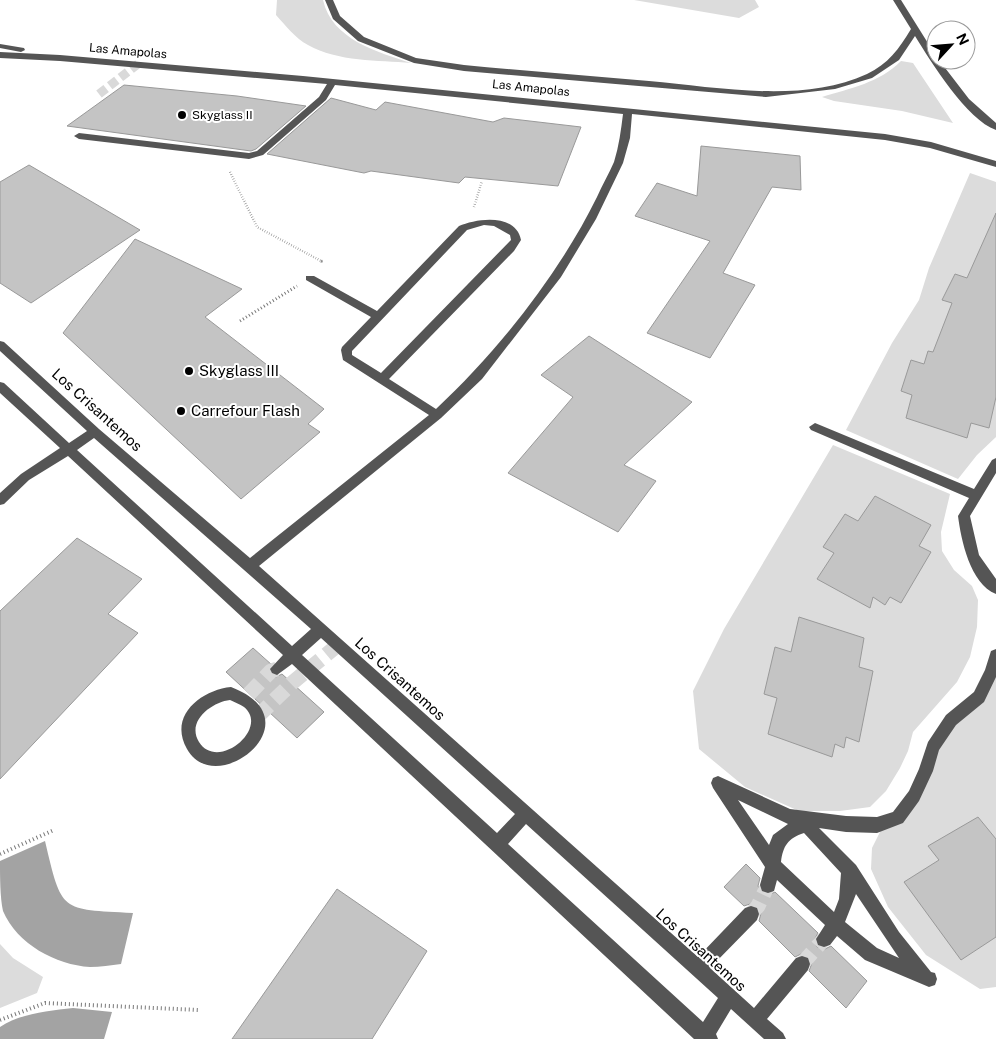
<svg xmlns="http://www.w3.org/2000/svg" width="996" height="1039" font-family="'Public Sans',sans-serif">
<rect width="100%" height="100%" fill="#fff"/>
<!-- green -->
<path fill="#dcdcdc" d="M277,0H323C332,40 378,52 411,63C378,60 338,62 308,45C295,38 286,26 276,15Z
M634,0H755L759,7L739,18Z
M901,61L913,63L953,123L902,111L834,101L822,97C851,88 879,83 901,61Z
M970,173L996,182V437L977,455L958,479L846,430L892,343L919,300L929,268Z
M833,445L950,494L941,532L942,551L954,570L972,586L978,600L977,627L970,657L957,682L913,732L908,751L900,768L886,791L870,807L840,811H799L745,787L699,749L693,691L724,629Z
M996,654V987L980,989L926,955L888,907L871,869L872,848L882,828L898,818L942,734L967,706Z
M0,944L13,958L43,977L37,993L0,1008Z"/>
<!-- water -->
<path fill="#a3a3a3" d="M45,841C62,913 60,909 133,913L121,964C111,965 100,967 90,967C56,965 17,944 3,911C0,897 0,876 0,861Z
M73,1008L112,1012L104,1039H0V1027C21,1013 49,1011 73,1008Z"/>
<!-- building -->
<path fill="#c4c4c4" stroke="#999" d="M124,85L237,96L306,106L256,149L251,151L67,126Z
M331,98L376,110L385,102L493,122L504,118L581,127L558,186L465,177L459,183L371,171L364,173L267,154Z
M701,146L800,156L801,190L772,187L723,273L755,285L710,358L647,333L710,241L635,216L657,183L697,196Z
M29,165L140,230L31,303L0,283V182Z
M996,213V397L989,428L971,423L967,438L906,418L912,395L901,391L911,360L924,364L928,351L933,352L952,303L942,300L955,274L967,278Z
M135,239L242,289L205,317L324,409L308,424L320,432L241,499L63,333Z
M589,336L692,402L624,465L656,481L618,532L508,473L573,397L541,375Z
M875,496L931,525L919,546L931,552L901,603L890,597L885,605L873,597L870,608L817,579L834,553L823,547L845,514L858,521Z
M77,538L142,579L108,614L138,633L0,779V611Z
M799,617L864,638L859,667L873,671L859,742L846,737L844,748L835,744L832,757L768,734L777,698L764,694L775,647L791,652Z
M253,648L272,665L268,669L271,675L276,677L282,674L324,712L297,738L226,672Z
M978,817L996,839V937L961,960L904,882L939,860L928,846Z
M746,864L760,878L758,886L761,893L769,895L775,892L818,933L814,940L817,947L825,949L831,946L867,981L846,1008L809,971L812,963L809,956L801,954L795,957L759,921L761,913L758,906L750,904L744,906L724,887Z
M337,889L427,951L372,1039H232Z"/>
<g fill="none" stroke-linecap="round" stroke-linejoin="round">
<!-- minor-tunnel-far1 -->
<path stroke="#d9d9d9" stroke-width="9" stroke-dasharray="9 4.5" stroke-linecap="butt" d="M99,94L138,64"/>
<!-- minor-tunnel -->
<path stroke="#d9d9d9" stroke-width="15" stroke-dasharray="15 8" stroke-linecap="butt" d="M249,694L271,671L277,669
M258,716L292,683L338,645
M751,914L758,906L768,885
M802,964L824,939"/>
<!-- path-far2 -->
<path stroke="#777" stroke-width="2.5" stroke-dasharray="0.5 2" stroke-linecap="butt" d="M230,172L257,227L323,262
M474,207L482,181"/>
<!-- path-far1 -->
<path stroke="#777" stroke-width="3" stroke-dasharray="1 2.5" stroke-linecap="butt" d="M321,261L323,262
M240,321L297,286"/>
<!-- path -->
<path stroke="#777" stroke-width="4" stroke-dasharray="1 3" stroke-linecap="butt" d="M0,854L54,830
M0,1020L45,1003L199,1010"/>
<!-- minor -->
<path fill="#555" fill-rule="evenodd" d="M325,0H333L340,16L364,37L416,58L464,65C526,71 587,76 649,81C717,87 802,104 867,74C888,64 899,49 911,29L893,0H901L936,56V60H939L969,99L996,123V130C967,120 931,62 915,36L899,60L872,78L835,89L766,97L464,71L414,63L358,41L333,19Z
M0,44L24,48L25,50L21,52L0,48Z
M0,52L60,55L303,76L885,134L931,142L996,161V167L930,148L885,140L632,114L630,138L623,163L596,219L561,277L482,379L441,418L259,566L698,957L745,908L751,906L757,908L759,914L757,920L710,968L754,1008L796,958L802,956L808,958L810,964L808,970L767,1019L783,1033L786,1039H764L731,1009L716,1034L718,1039H694L292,664L277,675L272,673L270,669L283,655L68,456L29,480L4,504L0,505V493L21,474L60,448L0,393V382L4,383L69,443L87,431L0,351V341L4,342L99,429L250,558L429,415L343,360L341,350L342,347L371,317L306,280V276H314L377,311L459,226C477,218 516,213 521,240L514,251L389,379L436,409C499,350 559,274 597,197C602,185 609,174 614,162C619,146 621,130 623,114L335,85L326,100L263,155L249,159L79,139L74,136L79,133L249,153L257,151L319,97L327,84L60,61L0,58ZM484,225L494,226L510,235L511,240L381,373L352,355V351L467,230ZM94,438L311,629L292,646L77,450ZM321,638L515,814L497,833L302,655ZM526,824L718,998L703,1022L508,844Z
M815,423L974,489L992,460L996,458V473L970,516L979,555L996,579V594C970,584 961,539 958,516L969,498L811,430L809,427Z
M996,649V677L984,702L956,725L939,750L933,771L919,801L903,823L877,833L846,832L819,828L856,865L899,932L931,972L935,973L937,979L935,985L929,987L865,960L837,936L830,945L824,947L818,945L816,939L825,925L777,880L774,891L768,893L762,891L760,885L765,867L713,788L711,783L713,778L718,776L790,809L846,816L877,817L893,812L909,791L919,769L928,742L946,715L974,692L985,670L991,651ZM738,800L788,824L773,835L769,845ZM804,833L841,873L839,899L834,912L781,862C783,846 788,838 804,833ZM856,894L899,958L877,948L845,922Z
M231,687C318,720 216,801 187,749C168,716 201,690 231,687ZM230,700C234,702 240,704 244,707C270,728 218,772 199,742C186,721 212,702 230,700Z"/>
</g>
<!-- markers -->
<g fill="#000" stroke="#fff" stroke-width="2">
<circle cx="182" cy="115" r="5"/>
<circle cx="189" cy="371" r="5"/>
<circle cx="181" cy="411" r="5"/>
</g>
<g text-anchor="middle" stroke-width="4" stroke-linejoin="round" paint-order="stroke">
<!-- far-street labels -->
<g font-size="12" fill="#000" stroke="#fff">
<text transform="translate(128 51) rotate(5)" y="4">Las Amapolas</text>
<text transform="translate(531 88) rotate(6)" y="4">Las Amapolas</text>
</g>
<!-- far-poi labels -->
<g font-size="12" fill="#000" stroke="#fff" text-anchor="start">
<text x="192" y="119">Skyglass II</text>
</g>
<!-- poi labels -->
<g font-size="15" fill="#000" stroke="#fff" text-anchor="start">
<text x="199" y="376">Skyglass III</text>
<text x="191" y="416">Carrefour Flash</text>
</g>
<!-- street labels -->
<g font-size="15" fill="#000" stroke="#fff">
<text transform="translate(97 410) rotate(42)" y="5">Los Crisantemos</text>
<text transform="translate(400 679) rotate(42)" y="5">Los Crisantemos</text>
<text transform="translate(701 950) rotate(42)" y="5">Los Crisantemos</text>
</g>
</g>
<!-- north arrow -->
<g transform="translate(951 45) rotate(64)"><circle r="24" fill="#ffffff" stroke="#999999"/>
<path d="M0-4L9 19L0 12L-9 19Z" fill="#000000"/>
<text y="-8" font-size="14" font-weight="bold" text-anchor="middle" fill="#000000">N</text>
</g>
</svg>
